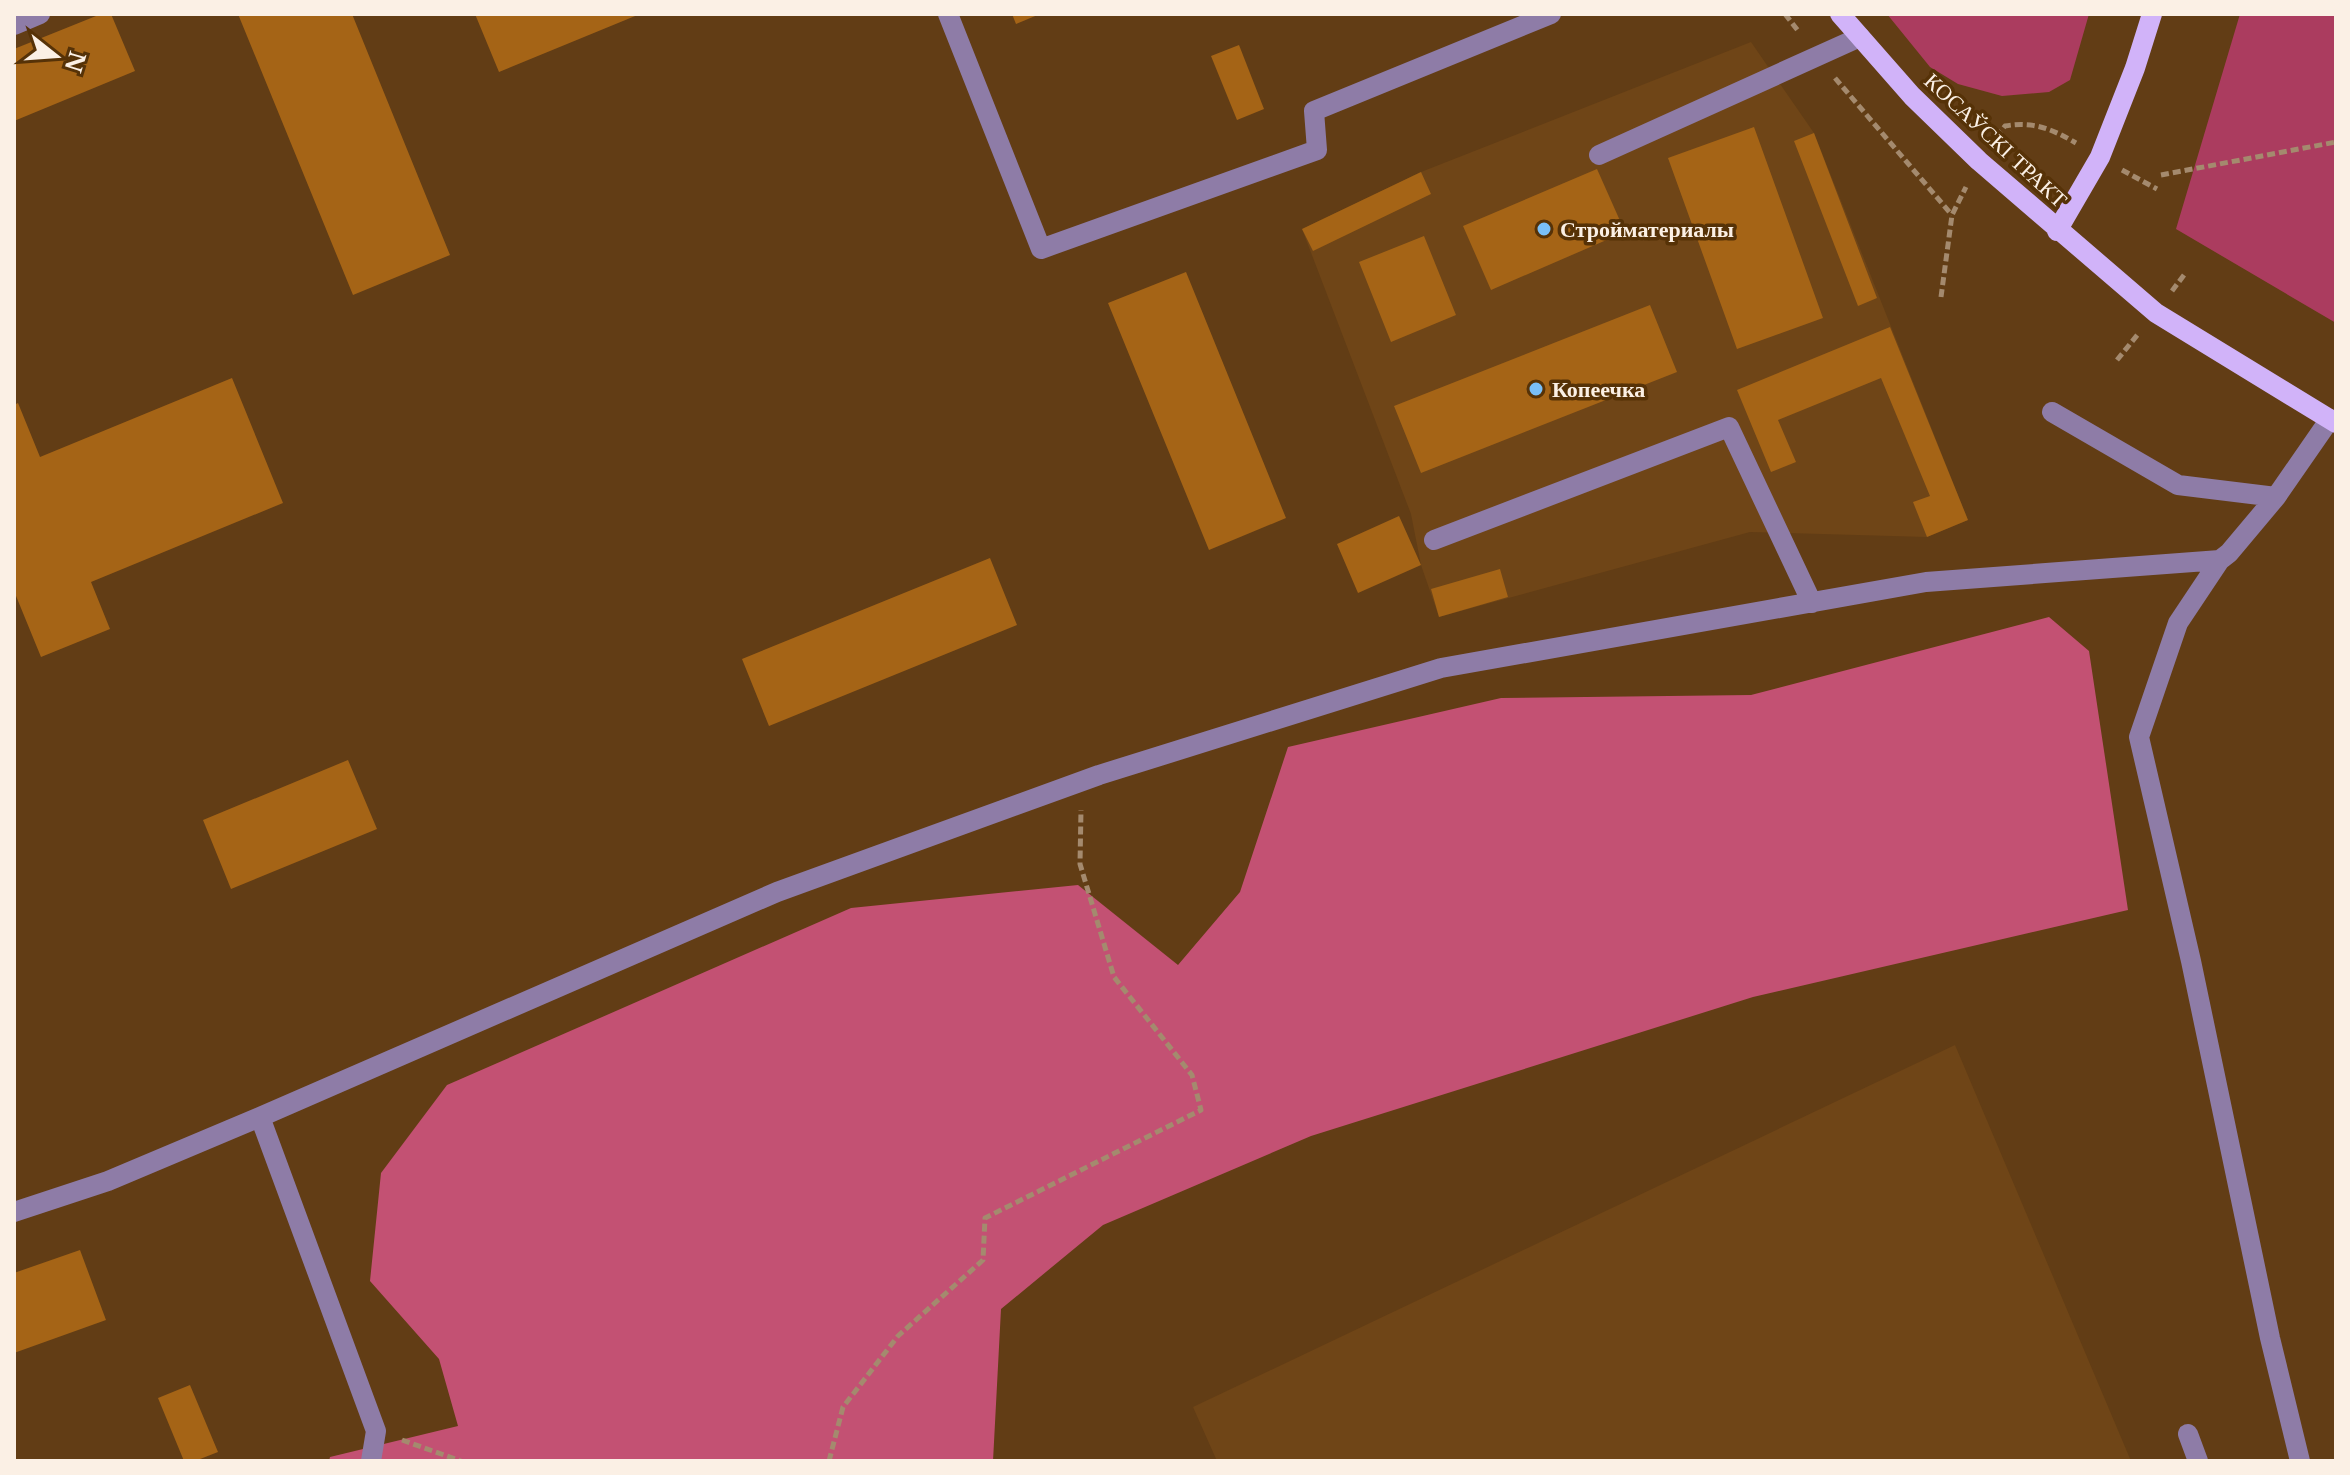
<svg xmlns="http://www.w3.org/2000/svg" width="2350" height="1475" font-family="'Libre Baskerville',serif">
<rect width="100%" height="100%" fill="#623d15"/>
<!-- built -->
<path fill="#6f4517" d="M1751,42L1814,133L1968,520L1927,537L1750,532L1439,617L1421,565L1411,514L1302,229L1421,172Z
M1955,1045L2131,1461H1217L1193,1407Z"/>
<!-- green -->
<path fill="#ab3c5f" d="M1887,14H2089L2070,80L2049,92L2002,96L1958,84L1930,67Z
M2240,14H2336V323L2176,229Z"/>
<!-- forest -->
<path fill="#c35173" d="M2049,617L2089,651L2128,910L1753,997L1311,1136L1103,1225L1001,1309L993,1461H329L330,1457L458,1426L439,1359L370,1281L381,1173L447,1085L851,908L1078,885L1178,965L1240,892L1288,747L1501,698L1751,695Z"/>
<!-- building -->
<path fill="#a56416" d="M101,14H111L135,71L14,121V49Z
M238,14H352L450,255L353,295Z
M475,14H640L499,72Z
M1012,14H1040L1016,24Z
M1239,45L1264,109L1237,120L1211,56Z
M1754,127L1823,318L1737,349L1668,158Z
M1814,133L1877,298L1858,306L1794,141Z
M1597,169L1625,232L1491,290L1463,226Z
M1421,172L1431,194L1313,251L1302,229Z
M1424,236L1456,315L1391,342L1359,262Z
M1186,272L1286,518L1209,550L1108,303Z
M1650,305L1677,372L1421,473L1394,406Z
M1890,327L1968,520L1927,537L1913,502L1930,496L1881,378L1778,420L1796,462L1771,472L1737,390Z
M232,378L283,503L91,582L110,629L41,657L14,591V405L18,403L40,457Z
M1399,516L1421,565L1358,593L1337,544Z
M990,558L1017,625L769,726L742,659Z
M1500,569L1508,597L1439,617L1431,589Z
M348,760L377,829L231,889L203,820Z
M80,1250L106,1320L14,1353V1273Z
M190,1385L218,1452L195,1461H184L158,1398Z"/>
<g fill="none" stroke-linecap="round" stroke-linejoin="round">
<!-- path -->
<path stroke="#a48a6e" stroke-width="5" stroke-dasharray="8 4" stroke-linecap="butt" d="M1785,14L1799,32
M1835,78L1952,215
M1996,137L2005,126C2033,121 2052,129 2076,143
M2122,170L2157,189
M2161,175L2336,142
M2172,291L2184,275
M1941,297L1952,215L1966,187
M2117,360L2139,333
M402,1440L461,1461
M829,1461L843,1407L898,1336L983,1260L985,1218L1201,1110L1192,1075L1114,977L1080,864L1081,810"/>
<!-- minor -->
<path stroke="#8e7ca7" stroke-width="20" d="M948,14L1041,249L1317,150L1314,111L1551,14
M14,25L40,14
M1599,155L1860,37
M2052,412L2178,485L2276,497
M1434,540L1729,427L1812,603
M2220,560L2178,623L2139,737L2191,961L2270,1338L2300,1461
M14,1212L108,1181L260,1117
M2188,1434L2198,1461
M371,1461L376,1431L260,1117L777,892L1099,775L1441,668L1926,582L2220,560L2229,553L2276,497L2330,419"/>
<!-- major -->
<path stroke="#d1b3f9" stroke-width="20" d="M1840,14L1912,96L1979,161L2156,313L2336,423
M2057,231L2100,157L2135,68L2152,14"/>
</g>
<!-- markers -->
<g fill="#79bff8" stroke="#563207" stroke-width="3">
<circle cx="1544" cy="229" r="8"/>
<circle cx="1536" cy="389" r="8"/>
</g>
<g text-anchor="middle" stroke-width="7" stroke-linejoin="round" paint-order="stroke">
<!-- street labels -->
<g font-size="22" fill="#fbf0e5" stroke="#563207">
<text transform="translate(1996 140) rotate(43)" y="8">КОСАЎСКІ ТРАКТ</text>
</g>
<!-- poi labels -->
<g font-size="22" font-weight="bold" fill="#fbf0e5" stroke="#563207" text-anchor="start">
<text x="1560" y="237">Стройматериалы</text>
<text x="1552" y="397">Копеечка</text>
</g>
</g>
<!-- border -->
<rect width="2350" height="1475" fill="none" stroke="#fbf0e5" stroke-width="32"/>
<!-- north arrow -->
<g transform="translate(56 56) rotate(107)" stroke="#563207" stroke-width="6" paint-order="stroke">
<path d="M0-6L14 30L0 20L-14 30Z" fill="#fbf0e5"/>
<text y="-12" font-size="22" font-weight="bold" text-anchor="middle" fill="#fbf0e5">N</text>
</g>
</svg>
